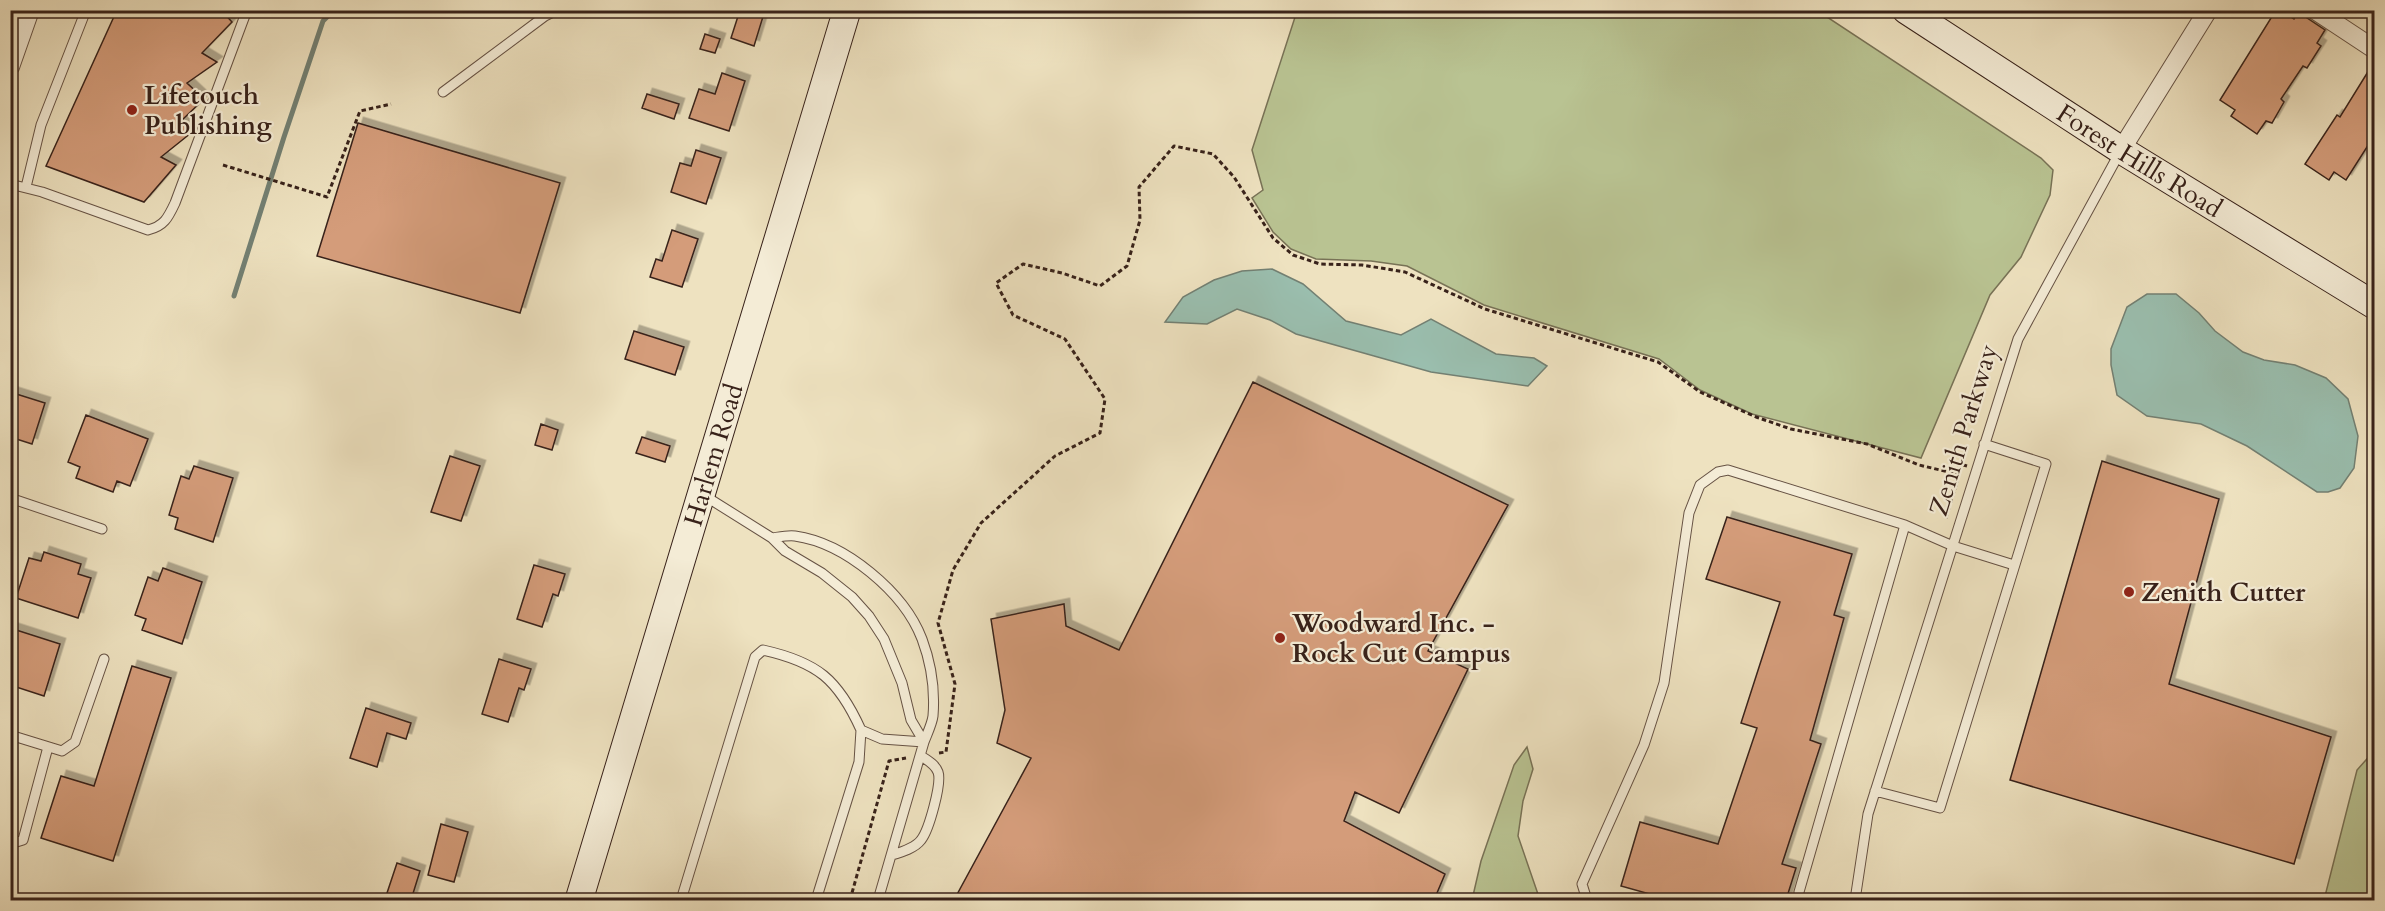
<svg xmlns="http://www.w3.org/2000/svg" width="2385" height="911" font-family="Cardo,serif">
<defs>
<filter id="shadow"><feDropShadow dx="5.5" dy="-5.5" stdDeviation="0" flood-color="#0004"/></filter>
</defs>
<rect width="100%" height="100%" fill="#eee2c0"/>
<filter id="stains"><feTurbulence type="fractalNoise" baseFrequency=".00333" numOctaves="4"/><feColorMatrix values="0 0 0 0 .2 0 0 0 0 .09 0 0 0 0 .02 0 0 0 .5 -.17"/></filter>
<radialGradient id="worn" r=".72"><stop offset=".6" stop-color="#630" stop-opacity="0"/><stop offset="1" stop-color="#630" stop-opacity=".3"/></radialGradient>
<!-- green -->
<path fill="#b9c392" stroke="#787256" stroke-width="1.5" d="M1297,11H1818L2041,158L2053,170L2050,195L2021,257L1990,295L1921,458L1752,414L1700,390L1659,359L1484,305L1407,266L1371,261L1316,259L1291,249L1273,232L1252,198L1263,190L1252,150Z
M1527,747L1533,769L1523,801L1518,836L1540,900H1472L1481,861L1514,765Z
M2374,751V900H2324L2357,770Z"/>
<!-- water -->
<path fill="#9abeae" stroke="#738073" stroke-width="1.5" d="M1272,269L1303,284L1346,321L1401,335L1431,319L1496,354L1534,358L1547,366L1528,386L1431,372L1296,334L1270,320L1237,309L1207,324L1165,322L1183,297L1214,280L1242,271Z
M2147,294H2176L2199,313L2215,331L2243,352L2264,360L2295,365L2326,378L2348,399L2358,436L2354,468L2340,488L2328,492H2317L2247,446L2201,424L2147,416L2117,395L2111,365V349L2127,307Z"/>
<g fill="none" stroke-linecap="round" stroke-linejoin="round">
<!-- stream -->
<path stroke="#738073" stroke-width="5" d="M234,296L284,137L323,21L334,10"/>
</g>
<!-- building -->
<path fill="#d49c7a" stroke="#38221a" stroke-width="1.5" filter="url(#shadow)" d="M117,10H221L232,22L202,53L217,62L187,83L204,99L181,121L191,133L161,157L176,165L144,202L46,166Z
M740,10H765L754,46L731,38Z
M2276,10H2280L2294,19L2298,12L2325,30L2317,43L2321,46L2307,68L2303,66L2281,99L2284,102L2272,123L2266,121L2257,134L2231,116L2235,110L2220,100Z
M705,34L720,39L715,53L700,49Z
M2374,62V136L2346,180L2334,172L2329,180L2305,164L2337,115L2340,117Z
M722,73L745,81L729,131L689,118L699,89L715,94Z
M647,94L679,104L674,119L642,108Z
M358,123L560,183L520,313L317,256Z
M696,150L721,158L706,204L671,192L680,163L691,166Z
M672,230L698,239L682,287L650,277L656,259L662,261Z
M634,331L684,347L675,375L625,359Z
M1253,382L1508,505L1428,651L1468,669L1399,813L1355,792L1344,821L1445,874L1434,900H954L1031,758L997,743L1005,710L991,619L1064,604L1066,626L1119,650Z
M10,392L45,403L32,444L10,437Z
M86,415L148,439L130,486L117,481L113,492L76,478L80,467L68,462Z
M541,424L558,430L552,450L535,445Z
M642,437L670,446L665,462L636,453Z
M450,456L480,466L461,521L431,512Z
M2102,461L2219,499L2169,684L2331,737L2294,864L2010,780Z
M194,466L233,478L213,542L175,529L178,518L169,515L181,476L189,479Z
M1727,517L1852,554L1834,615L1844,618L1810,740L1821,744L1782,864L1796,868L1786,900H1671L1621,886L1640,822L1718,844L1757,728L1741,723L1780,602L1706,579Z
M44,552L81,564L78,574L91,578L78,618L16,598L29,558L41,561Z
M534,565L565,574L558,596L553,594L542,627L517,619Z
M163,568L202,582L182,644L142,630L146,619L135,615L148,577L158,581Z
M10,628L60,644L44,696L10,685Z
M499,659L531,669L524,690L519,688L508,722L482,714Z
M132,666L171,678L113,861L41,838L61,776L94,786Z
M366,708L411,723L406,739L387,733L377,767L350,758Z
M441,824L468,832L454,882L428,875Z
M397,863L420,871L411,900H400L386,896Z"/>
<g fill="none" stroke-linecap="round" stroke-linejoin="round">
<!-- lane casing -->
<g stroke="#665244" stroke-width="11">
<path id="lane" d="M443,92L545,16L557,10
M10,184L42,192L148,230C164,226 168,218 175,203L247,10
M26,187L41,125L86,10
M705,496L772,538L785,551L822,573L852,597L869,616L884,639L902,683L911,720L924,742
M10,498L102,529
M772,538C779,537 788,535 795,536C845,543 904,592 922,639C931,663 935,691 933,716C932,724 927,734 924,742L878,900
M10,735L62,751L75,742L104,659
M1875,791L1940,808L2046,464L1984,444
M10,844L23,840L48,747
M892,855C902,852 915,848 921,840C929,830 942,783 938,772C935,764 927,760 921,756
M681,900L755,657L763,650C817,662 838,679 861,730L882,739L924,742
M816,900L859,762L861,730
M1587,900L1582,884L1644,745L1664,683L1689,513L1700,485L1718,472L1728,470L1905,525L1953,546L2014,565
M1799,900V892L1905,525
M1855,900L1868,814L2018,339L2120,152"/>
</g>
<!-- street casing -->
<g stroke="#665244" stroke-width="20">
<path id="street" d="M2315,10L2374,49
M10,67L30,10
M2121,150L2208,10"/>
</g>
<!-- secondary casing -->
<g stroke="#38221a" stroke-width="29">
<g id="secondary">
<path id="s1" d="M1906,10L2121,150L2374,305"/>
<path id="s2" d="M579,900L847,10"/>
</g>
</g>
<!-- path -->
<path stroke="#38221a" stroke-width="3" stroke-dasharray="4.5 3" stroke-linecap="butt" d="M223,165L327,197L360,111L391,104
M1946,518L1957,482V473
M939,753L946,752L955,684L938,623L953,570L981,523L1055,456L1100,433L1105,399L1065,339L1013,315L996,283L1023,264L1062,273L1100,286L1127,266L1140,220L1139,187L1174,146L1213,154L1234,177L1273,238L1293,255L1320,264L1362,265L1405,272L1485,309L1658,362L1700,392L1756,417L1791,429L1867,444L1919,465L1957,474L1960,464L1967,466
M850,900L889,761L906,758"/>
<!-- lane -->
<use href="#lane" stroke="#f4ecd6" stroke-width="9"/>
<!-- street -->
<use href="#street" stroke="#f4ecd6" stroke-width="18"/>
<!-- secondary -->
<use href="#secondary" stroke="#f4ecd6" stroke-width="27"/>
</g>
<!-- markers -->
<g fill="#8f2418" stroke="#f4ecd6" stroke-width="2">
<circle cx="132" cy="110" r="6"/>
<circle cx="2129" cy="592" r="6"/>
<circle cx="1280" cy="638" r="6"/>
</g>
<g text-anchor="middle" stroke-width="4.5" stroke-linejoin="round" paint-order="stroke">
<!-- poi labels -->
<g font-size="26" font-weight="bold" fill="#38221a" stroke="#f4ecd6" text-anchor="start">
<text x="144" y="104">Lifetouch<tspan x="144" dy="30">Publishing</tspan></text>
<text x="2141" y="601">Zenith Cutter</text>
<text x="1292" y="632">Woodward Inc. -<tspan x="1292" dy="30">Rock Cut Campus</tspan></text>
</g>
<!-- street labels -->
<g font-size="26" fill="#38221a" stroke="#f4ecd6">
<text dy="9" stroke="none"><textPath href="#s1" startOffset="278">Forest Hills Road</textPath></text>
<text transform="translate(1963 430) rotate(-73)" y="9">Zenith Parkway</text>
<text dy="9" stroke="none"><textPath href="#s2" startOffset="465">Harlem Road</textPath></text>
</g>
</g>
<!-- margin -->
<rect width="2385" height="911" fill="none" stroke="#eee2c0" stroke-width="36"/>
<rect x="12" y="12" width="2361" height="887" fill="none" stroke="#38221a" stroke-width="3"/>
<rect x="18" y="18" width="2349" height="875" fill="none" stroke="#38221a" stroke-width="1.5"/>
<rect width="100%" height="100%" filter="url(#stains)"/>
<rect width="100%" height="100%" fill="url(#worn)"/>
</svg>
